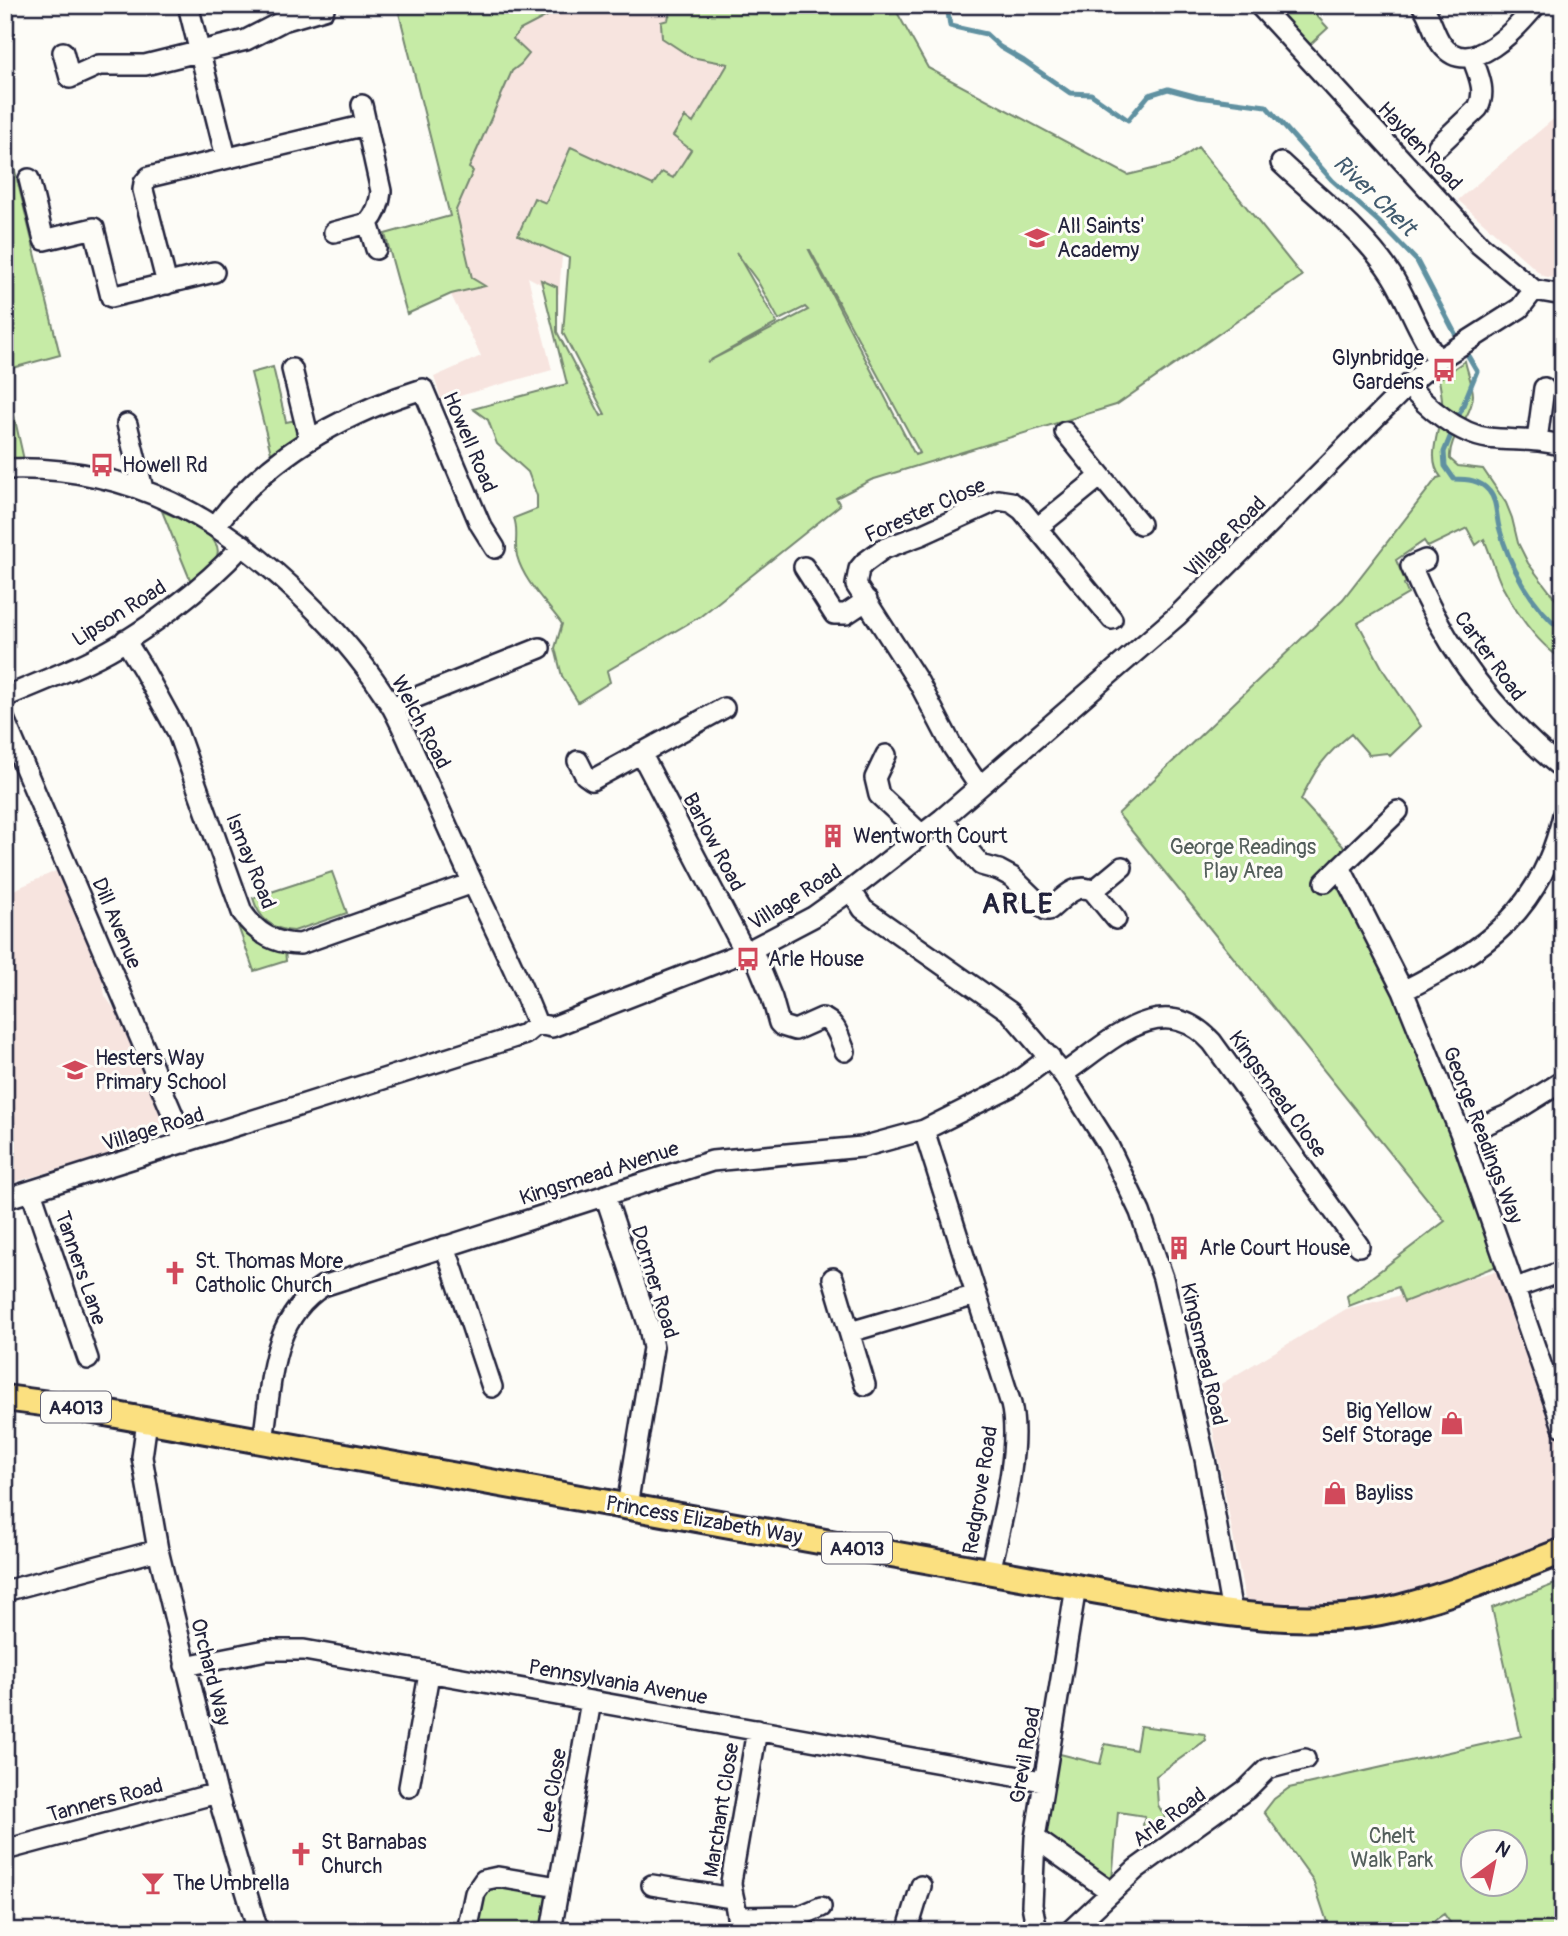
<svg xmlns="http://www.w3.org/2000/svg" width="1568" height="1936" font-family="Pangolin,sans-serif">
<rect width="100%" height="100%" fill="#fdfcf7"/>
<filter id="ink" filterUnits="userSpaceOnUse"><feTurbulence type="fractalNoise" baseFrequency=".0143" numOctaves="2"/><feDisplacementMap in="SourceGraphic" scale="14" xChannelSelector="R" yChannelSelector="G"/><feConvolveMatrix kernelMatrix="1 2 1 2 8 2 1 2 1" color-interpolation-filters="sRGB"/></filter>
<g filter="url(#ink)">
<!-- built -->
<path fill="#f7e4df" d="M397,5H893L928,68L1128,175L1173,164L1198,147L1302,276L1116,405L926,464L785,203L730,243L568,287L569,258L562,256L559,294L528,277L552,370L442,401L434,377L481,356L451,295L407,314L385,234L450,216Z
M1563,111V280L1543,276L1458,200Z
M58,870L101,968L105,996L124,1022L166,1118L154,1141L5,1185V894Z
M1501,1270L1563,1422V1570L1250,1626L1206,1393L1346,1309Z"/>
<!-- green -->
<path fill="#c6eba6" stroke="#748670" stroke-width="2" fill-rule="evenodd" d="M397,5H541L547,16L520,30L513,39L529,54L521,64L512,71L469,168L473,171L456,210L472,278L485,286L451,294L407,314L385,234L450,216Z
M671,5H893L928,68L1128,175L1173,164L1198,147L1302,276L1116,405L871,480L836,498L840,505L701,616L607,671L610,682L578,702L562,676L555,648L562,624C547,603 524,582 517,556C514,543 519,531 514,518L537,509V496L528,472L497,444L488,420L473,409L567,384L541,280L557,287V332L601,416L605,414L563,333L569,258L518,235L534,198L546,203L571,147L653,185L662,172L673,178L691,150L673,136L685,117L693,123L728,64L691,57L662,38L661,22L668,20ZM809,250H810L920,453L915,455ZM736,252L758,282L779,320L805,307L808,310L707,362L777,323Z
M1259,5H1307L1328,28L1302,52Z
M5,130L60,355L5,370Z
M1465,361C1467,371 1473,385 1473,395C1472,418 1448,436 1450,459L1458,466L1483,469L1506,503L1512,518L1518,543L1528,563L1563,609V660C1537,643 1517,614 1502,586C1495,572 1491,555 1484,539L1476,545L1467,528L1428,547L1424,541L1396,560L1406,583L1404,584L1408,594L1358,623L1385,673L1421,726L1390,756L1387,753L1369,755L1351,734C1325,755 1314,770 1301,800L1352,856L1340,868L1370,924L1507,1262L1404,1302L1398,1287L1349,1306L1347,1296L1445,1221L1118,814L1343,599L1437,478L1441,477C1425,458 1441,429 1442,407C1443,398 1440,388 1439,379Z
M273,367L286,422L296,420L302,444L274,465L251,373Z
M5,375L26,469H5Z
M162,511C178,519 228,535 216,558C211,567 199,575 191,582Z
M332,872L347,913L294,931C272,930 259,919 253,898Z
M237,923L263,946L285,950L286,961L254,971Z
M1563,1581V1931H1456L1444,1914L1419,1931H1330L1313,1880L1264,1812L1274,1799L1289,1788L1521,1736L1492,1608ZM1474,1842H1516V1884H1474Z
M1140,1726L1204,1734L1206,1740L1156,1776L1158,1805L1165,1817L1149,1832L1143,1825L1145,1816L1118,1812L1111,1892L1035,1838L1048,1751L1100,1764L1105,1744L1136,1750Z
M480,1883L558,1887L551,1931H467Z"/>
<g fill="none" stroke-linecap="round" stroke-linejoin="round">
<!-- stream -->
<path stroke="#6091a1" stroke-width="5" d="M947,5L950,26L986,34L1000,47L1024,61L1070,93L1091,94L1128,120L1149,95L1168,89L1198,97L1266,106L1332,180L1379,222L1417,261L1459,341
M1464,349L1477,371L1444,452L1445,466L1454,479C1467,479 1480,480 1489,491C1497,500 1496,515 1499,527C1509,565 1531,606 1563,631"/>
<!-- minor casing -->
<g stroke="#22223b" stroke-width="24">
<path id="minor" d="M188,5L226,157
M1259,5L1480,245L1534,290L1563,295
M1422,5C1431,17 1433,33 1442,45C1470,81 1518,27 1536,5
M63,52L70,78L99,65H145L246,40L283,21L324,9L323,5
M1438,146L1478,108C1487,91 1478,74 1472,57
M1281,163C1318,198 1363,231 1391,274C1409,302 1418,334 1438,360
M29,179L44,240L94,228L111,297L214,272
M368,223L376,249
M334,232L368,223C376,214 380,204 381,191L362,105
M167,284L143,190L144,183L149,177L366,125
M292,369L309,439
M1408,385C1426,407 1459,434 1488,438C1513,441 1538,438 1563,446
M127,424L143,489
M1065,432L1140,524
M1537,440L1544,388
M5,469C130,464 223,518 309,604C340,634 369,669 392,707C402,725 410,745 419,764C435,799 451,835 467,870C490,921 517,971 537,1024
M216,525C267,457 342,414 423,389L480,524L495,548
M1037,528L1101,476
M1425,560L1411,566C1445,647 1494,714 1563,769
M804,567L834,614H846L867,600
M125,640L143,669L177,731L242,912C256,933 274,944 300,944L473,883
M5,697C33,685 62,674 89,661C141,636 205,587 243,545
M392,707L540,648
M5,721L185,1143
M641,753L745,952
M886,755L875,778L879,795L922,835
M578,761L585,775L592,780L724,708
M979,786L952,746L919,683L856,585L859,569L864,563L883,549L921,535L998,500L1011,502L1022,510L1112,619
M1398,811L1340,867L1403,991L1461,1135L1563,1427
M942,819L981,865L999,870L1012,877L1046,910H1049C1062,900 1076,881 1093,891L1122,867
M1325,882L1340,867
M851,890L863,909L1010,1012L1063,1074L1108,1145L1140,1212L1163,1278L1205,1459L1232,1613
M1093,891L1116,919
M752,949L772,998L779,1023L782,1026L795,1030L822,1018C837,1023 839,1038 845,1051
M1403,991C1486,949 1541,912 1563,815
M537,1024L552,1027L752,949L813,917L851,890L942,819L1177,616L1408,385L1438,360L1520,308L1534,290
M1063,1074C1109,1043 1161,987 1212,1042L1359,1246
M924,1130L1011,1404C1022,1449 1000,1526 990,1572
M1461,1135L1510,1114L1563,1081
M31,1191L88,1359
M605,1195L649,1327L653,1348L627,1506
M5,1199L525,1034L537,1024
M445,1246L492,1387
M833,1278L865,1385
M1516,1288L1563,1271
M850,1332L976,1295
M147,1421L142,1457L158,1550L217,1793L258,1931
M263,1441C272,1384 269,1320 323,1286L712,1161L862,1147L924,1130L1010,1087L1050,1057
M5,1591L158,1550
M185,1666L266,1650H304L1042,1781
M409,1787L429,1674
M1035,1838L1111,1892
M5,1850L217,1793
M652,1885L732,1898
M738,1917L800,1916L821,1907
M467,1931L475,1893L484,1880L498,1877L558,1887
M551,1931L591,1701
M737,1931C740,1914 732,1899 731,1882L757,1730
M911,1931L910,1922L921,1886
M1037,1931L1032,1905L1035,1838L1076,1587
M1070,1931L1136,1869L1247,1789L1267,1769L1305,1759"/>
</g>
<!-- major casing -->
<g stroke="#22223b" stroke-width="30">
<path id="major" d="M5,1398L72,1407L1076,1587C1179,1605 1300,1635 1402,1607C1457,1593 1511,1571 1563,1551"/>
</g>
<!-- minor -->
<use href="#minor" stroke="#fdfcf7" stroke-width="19"/>
<!-- major -->
<use href="#major" stroke="#fbe080" stroke-width="24"/>
</g>
</g>
<!-- icons -->
<defs>
<g id="school-bare" transform="scale(1.89)"><path d="M0-5L7-2L0 1L-7-2ZM-4 1L0 2.5L4 1V4Q0 6-4 4Z" fill="#d1495b" stroke="#fdfcf7" stroke-width="2.5" paint-order="stroke"/></g>
<g id="bus-bare" transform="scale(1.89)"><path d="M-5-6H5V4H4V6H2V4H-2V6H-4V4H-5ZM-3.5-4V0h7V-4ZM-3.5 1.2v1.5H-2V1.2ZM2 1.2v1.5H3.5V1.2Z" fill="#d1495b" stroke="#fdfcf7" stroke-width="2.5" paint-order="stroke"/></g>
<g id="building-bare" transform="scale(1.89)"><path d="M-4-6H4V6H1V3H-1V6H-4ZM-2.5-4.3h1.7v1.8h-1.7ZM.8-4.3h1.7v1.8H.8ZM-2.5-1h1.7V.8h-1.7ZM.8-1h1.7V.8H.8Z" fill="#d1495b" stroke="#fdfcf7" stroke-width="2.5" paint-order="stroke"/></g>
<g id="church-bare" transform="scale(1.89)"><path d="M-1.2-6h2.4v3.5h3.3v2.4h-3.3V6h-2.4V-.1h-3.3v-2.4h3.3Z" fill="#d1495b" stroke="#fdfcf7" stroke-width="2.5" paint-order="stroke"/></g>
<g id="shop-bare" transform="scale(1.89)"><path d="M-5-2.5h2.3a2.7 3.5 0 0 1 5.4 0H5L5.5 6h-11ZM-1.5-2.5h3a1.5 2.3 0 0 0-3 0Z" fill="#d1495b" stroke="#fdfcf7" stroke-width="2.5" paint-order="stroke"/></g>
<g id="bar-bare" transform="scale(1.89)"><path d="M-6-5H6L.8 .8V4.5H3.5V6h-7V4.5H-.8V.8Z" fill="#d1495b" stroke="#fdfcf7" stroke-width="2.5" paint-order="stroke"/></g>
</defs>
<g fill-rule="evenodd">
<use href="#school-bare" x="1037" y="238"/>
<use href="#bus-bare" x="1444" y="370"/>
<use href="#bus-bare" x="102" y="465"/>
<use href="#building-bare" x="833" y="836"/>
<use href="#bus-bare" x="748" y="959"/>
<use href="#school-bare" x="75" y="1070"/>
<use href="#building-bare" x="1179" y="1248"/>
<use href="#church-bare" x="175" y="1273"/>
<use href="#shop-bare" x="1452" y="1423"/>
<use href="#shop-bare" x="1335" y="1493"/>
<use href="#church-bare" x="301" y="1854"/>
<use href="#bar-bare" x="153" y="1883"/>
</g>
<g text-anchor="middle" stroke-width="6" stroke-linejoin="round" paint-order="stroke">
<!-- shield labels -->
<g fill="#fdfcf7" stroke="#646373" stroke-width="2">
<rect x="41" y="1391.5" width="70" height="31" rx="5"/>
<rect x="822" y="1532.5" width="70" height="31" rx="5"/>
</g>
<g font-size="19" font-weight="bold" fill="#22223b">
<text x="76" y="1414">A4013</text>
<text x="857" y="1555">A4013</text>
</g>
<!-- street labels -->
<g font-size="21" fill="#22223b" stroke="#fdfcf7">
<text transform="translate(1420 146) rotate(47)" y="7">Hayden Road</text>
<text transform="translate(470 442) rotate(67)" y="7">Howell Road</text>
<text transform="translate(925 510) rotate(-24)" y="7">Forester Close</text>
<text transform="translate(1225 537) rotate(-45)" y="7">Village Road</text>
<text transform="translate(119 613) rotate(-32)" y="7">Lipson Road</text>
<text transform="translate(1490 656) rotate(54)" y="7">Carter Road</text>
<text transform="translate(421 722) rotate(62)" y="7">Welch Road</text>
<text transform="translate(714 842) rotate(62)" y="7">Barlow Road</text>
<text transform="translate(251 861) rotate(68)" y="7">Ismay Road</text>
<text transform="translate(795 897) rotate(-32)" y="7">Village Road</text>
<text transform="translate(117 923) rotate(67)" y="7">Dill Avenue</text>
<text transform="translate(1278 1094) rotate(54)" y="7">Kingsmead Close</text>
<text transform="translate(153 1129) rotate(-17)" y="7">Village Road</text>
<text transform="translate(1483 1135) rotate(69)" y="7">George Readings Way</text>
<text transform="translate(599 1173) rotate(-18)" y="7">Kingsmead Avenue</text>
<text transform="translate(81 1268) rotate(71)" y="7">Tanners Lane</text>
<text transform="translate(655 1282) rotate(73)" y="7">Dormer Road</text>
<text transform="translate(1204 1354) rotate(77)" y="7">Kingsmead Road</text>
<text transform="translate(980 1490) rotate(-81)" y="7">Redgrove Road</text>
<text transform="translate(704 1520) rotate(10)" y="7">Princess Elizabeth Way</text>
<text transform="translate(211 1672) rotate(76)" y="7">Orchard Way</text>
<text transform="translate(618 1682) rotate(10)" y="7">Pennsylvania Avenue</text>
<text transform="translate(1025 1755) rotate(-80)" y="7">Grevil Road</text>
<text transform="translate(552 1791) rotate(-80)" y="7">Lee Close</text>
<text transform="translate(105 1800) rotate(-15)" y="7">Tanners Road</text>
<text transform="translate(721 1810) rotate(-81)" y="7">Marchant Close</text>
<text transform="translate(1169 1817) rotate(-36)" y="7">Arle Road</text>
</g>
<!-- poi labels -->
<g font-size="21" fill="#22223b" stroke="#fdfcf7" text-anchor="start">
<text x="1057" y="233">All Saints'<tspan x="1057" dy="24">Academy</tspan></text>
<text x="1424" y="365" text-anchor="end">Glynbridge<tspan x="1424" dy="24">Gardens</tspan></text>
<text x="122" y="472">Howell Rd</text>
<text x="853" y="843">Wentworth Court</text>
<text x="768" y="966">Arle House</text>
<text x="95" y="1065">Hesters Way<tspan x="95" dy="24">Primary School</tspan></text>
<text x="1199" y="1255">Arle Court House</text>
<text x="195" y="1268">St. Thomas More<tspan x="195" dy="24">Catholic Church</tspan></text>
<text x="1432" y="1418" text-anchor="end">Big Yellow<tspan x="1432" dy="24">Self Storage</tspan></text>
<text x="1355" y="1500">Bayliss</text>
<text x="321" y="1849">St Barnabas<tspan x="321" dy="24">Church</tspan></text>
<text x="173" y="1890">The Umbrella</text>
</g>
<!-- park labels -->
<g font-size="21" fill="#535e5b" stroke="#fdfcf7">
<text x="1243" y="854">George Readings<tspan x="1243" dy="24">Play Area</tspan></text>
<text x="1392" y="1843">Chelt<tspan x="1392" dy="24">Walk Park</tspan></text>
</g>
<!-- water labels -->
<g font-size="23" font-style="italic" fill="#415a6e" stroke="#fdfcf7">
<text transform="translate(1375 195) rotate(44)" y="8">River Chelt</text>
</g>
<!-- district labels -->
<g font-size="28" font-weight="bold" letter-spacing="2" fill="#22223b" stroke="#fdfcf7">
<text x="1018" y="913">ARLE</text>
</g>
</g>
<!-- margin -->
<rect width="1568" height="1936" fill="none" stroke="#fdfcf7" stroke-width="28"/>
<rect x="14" y="14" width="1540" height="1908" fill="none" stroke="#22223b" stroke-width="2.5" filter="url(#ink)"/>
<!-- north arrow -->
<g transform="translate(1494 1863) rotate(33)"><circle r="33" fill="#fdfcf7" stroke="#a5a5ac" stroke-width="2"/>
<path d="M0-5L12 26L0 18L-12 26Z" fill="#d1495b"/>
<text y="-10" font-size="19" font-weight="bold" text-anchor="middle" fill="#22223b">N</text>
</g>
</svg>
